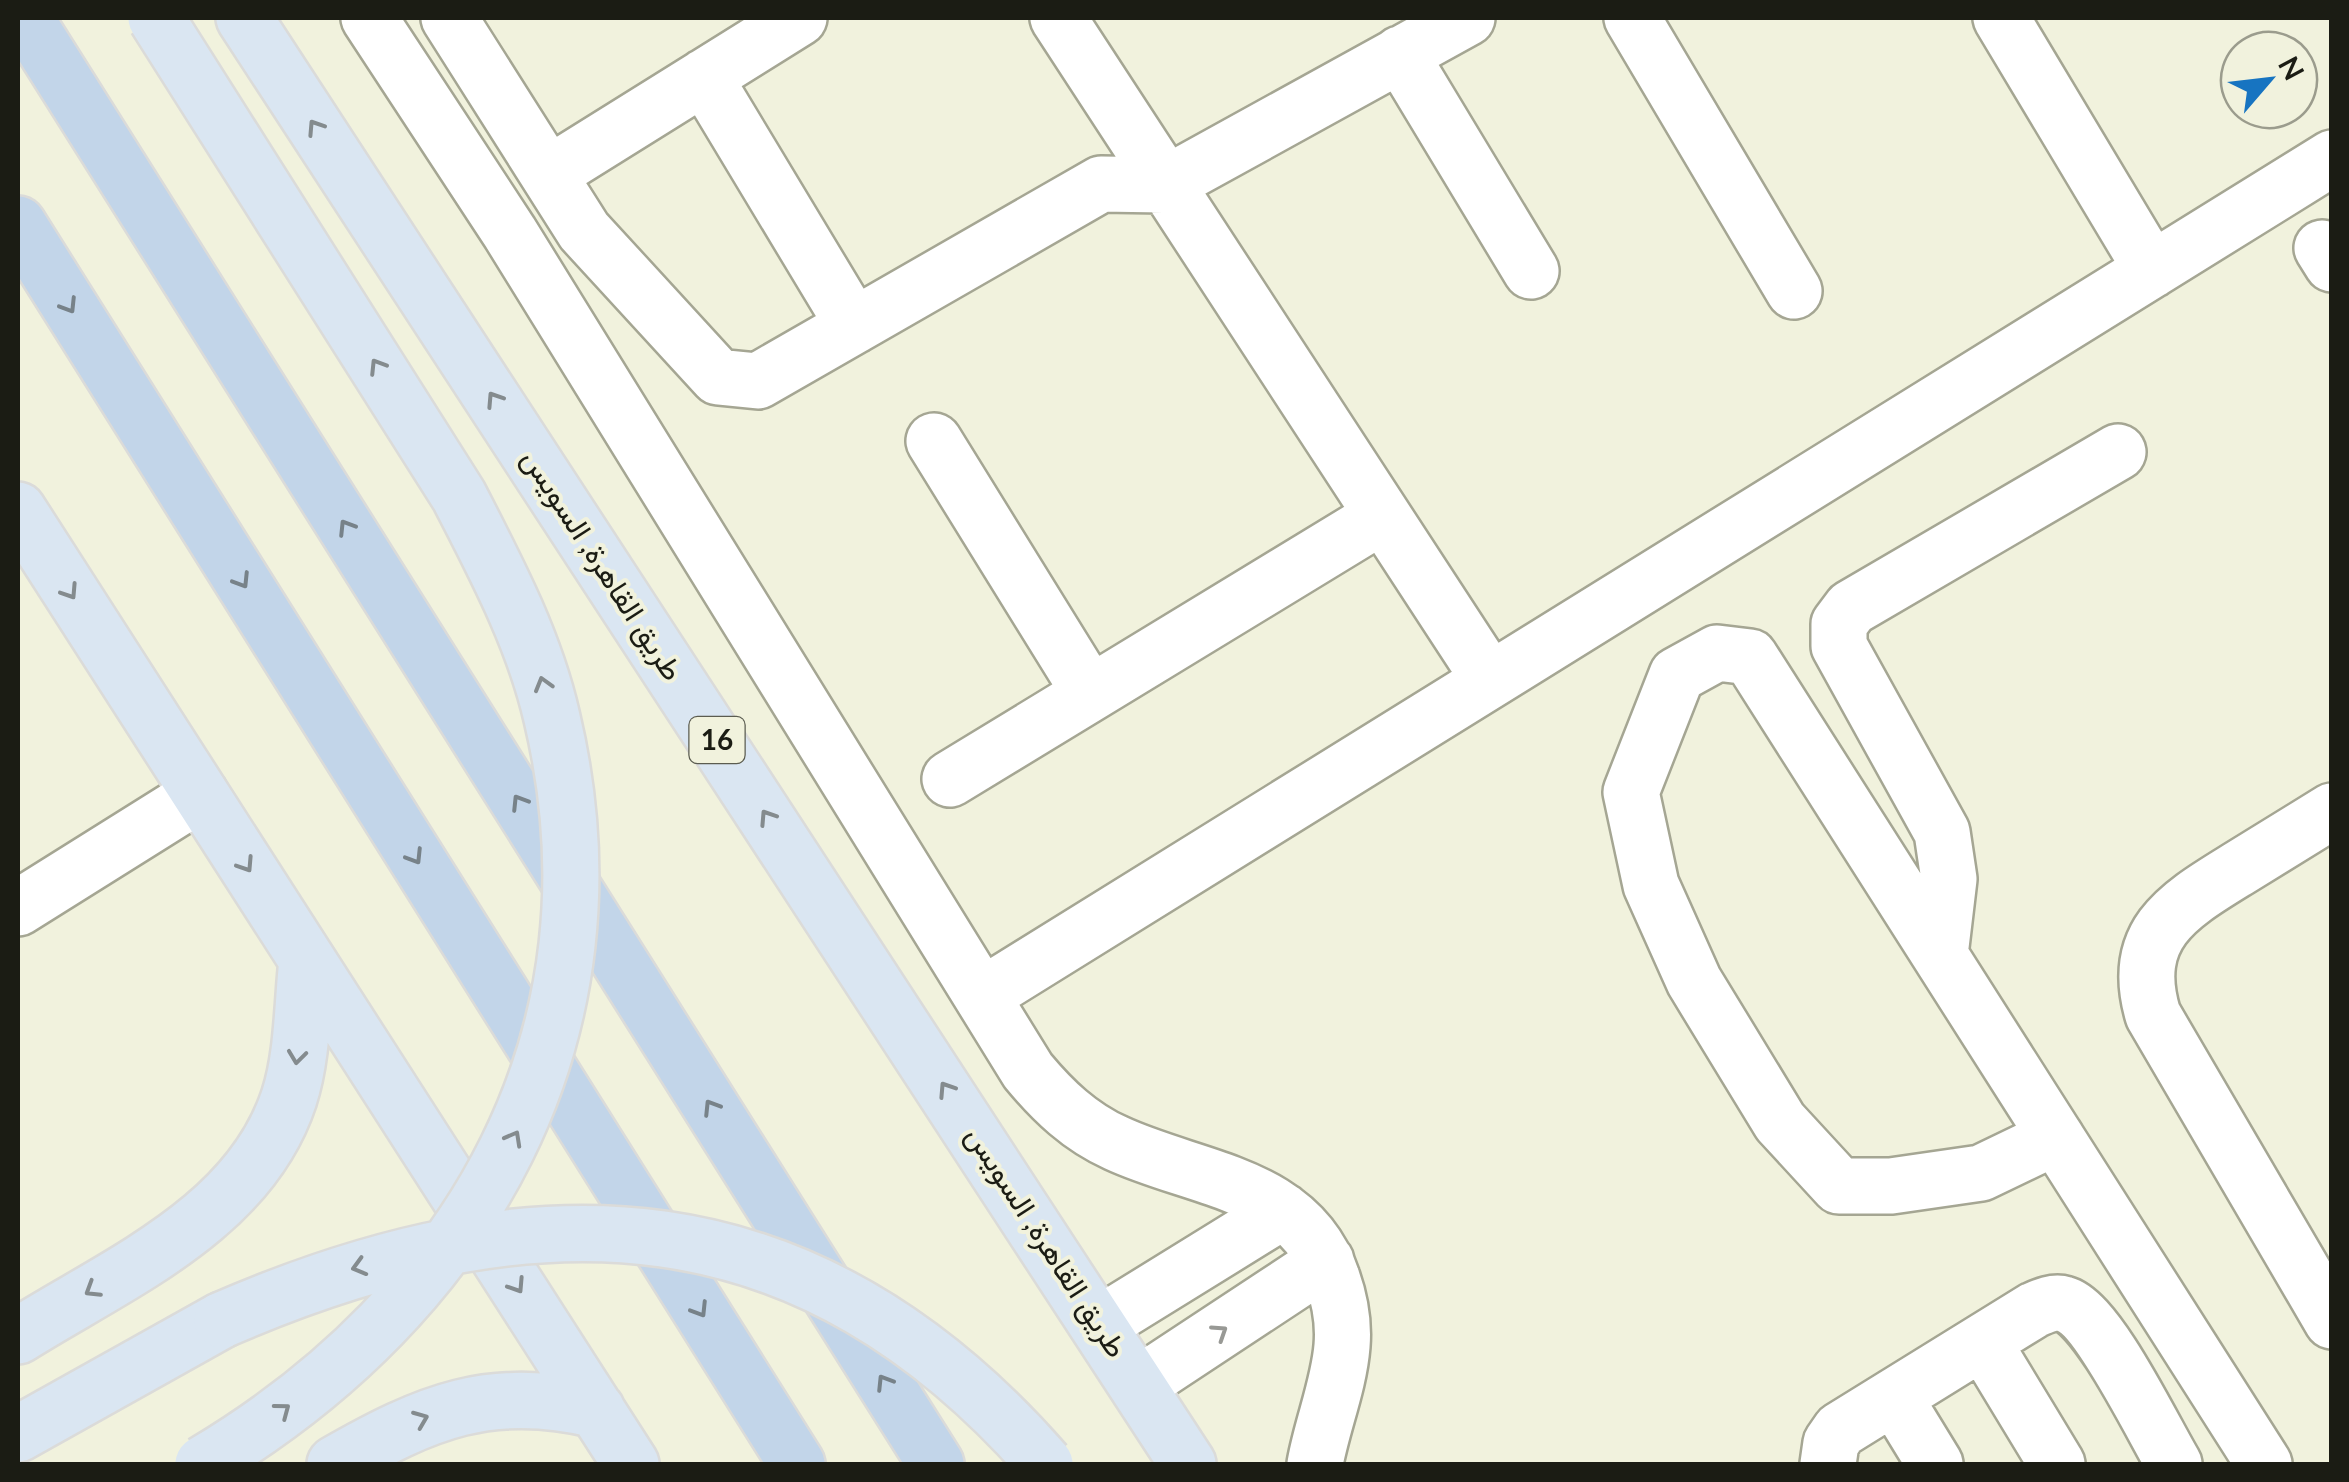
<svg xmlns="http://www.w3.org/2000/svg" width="2349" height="1482" font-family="Lato,Vazirmatn,sans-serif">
<rect width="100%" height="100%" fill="#f1f2dd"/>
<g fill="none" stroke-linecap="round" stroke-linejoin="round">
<!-- minor casing -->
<g stroke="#a5a693" stroke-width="60">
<path id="minor" d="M369,18L510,233L1028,1071C1053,1101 1080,1127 1116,1143C1195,1180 1300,1182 1332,1278C1340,1300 1344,1322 1342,1346C1339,1385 1322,1425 1315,1464
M449,18L584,231L718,377L758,381L1101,184L1164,185L1467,18
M1058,18L1490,680
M1632,18L1794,291
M2001,18L2152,270
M1400,54L1531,271
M704,77L854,326
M549,174L799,18
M2322,248L2332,264
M934,441L1090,693
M950,779L1382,516
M2332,811C2300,831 2269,850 2238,869C2178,906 2129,934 2153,1015L2332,1321
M18,908L200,794
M1940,955L1949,879L1942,832L1839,646V624L1851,608L2118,452
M983,995L2332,158
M2056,1137L1981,1173L1891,1186H1839L1780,1122L1694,981L1651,885L1631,792L1677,675L1717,653L1750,657L2264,1464
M1100,1324L1283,1211
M1983,1342L2057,1464
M1138,1385L1326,1261
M1894,1397L1935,1464
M1828,1464L1831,1443L1840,1430L2034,1310C2043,1306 2054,1301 2064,1304C2098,1313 2154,1431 2174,1464"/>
</g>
<!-- major casing -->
<g stroke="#dbdbd9" stroke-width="60">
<path id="major" d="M244,18L1188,1464
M18,510L631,1464
M18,1336C118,1273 249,1219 289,1098C303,1055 302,1005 307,960
M18,1434L222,1320
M335,1464C426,1412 491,1384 597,1410"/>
</g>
<!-- highway casing -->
<g stroke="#dbdbd9" stroke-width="60">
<path id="highway" d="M25,18L936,1464
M18,224L797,1464"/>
</g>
<!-- minor -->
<use href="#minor" stroke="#fff" stroke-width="55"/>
<!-- major -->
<use href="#major" stroke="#dae6f2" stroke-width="55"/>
<!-- highway -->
<use href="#highway" stroke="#c2d5e9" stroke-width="55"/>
<!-- major-bridge casing -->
<g stroke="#dbdbd9" stroke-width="60" stroke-linecap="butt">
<path id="major-bridge" d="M156,18L459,496C496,568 534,639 552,718C627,1034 472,1304 203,1464
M222,1320C538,1183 808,1193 1045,1464"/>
</g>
<!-- major-bridge -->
<use href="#major-bridge" stroke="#dae6f2" stroke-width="55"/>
</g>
<!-- one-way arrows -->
<defs><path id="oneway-chevron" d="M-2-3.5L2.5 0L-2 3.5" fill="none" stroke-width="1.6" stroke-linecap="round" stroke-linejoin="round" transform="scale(2.5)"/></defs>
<g stroke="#848b8e">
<use href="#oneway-chevron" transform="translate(315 127) rotate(-123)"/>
<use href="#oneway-chevron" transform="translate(377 366) rotate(-122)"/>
<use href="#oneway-chevron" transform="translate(494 399) rotate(-123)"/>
<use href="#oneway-chevron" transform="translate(70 592) rotate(57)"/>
<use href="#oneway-chevron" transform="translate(543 684) rotate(-106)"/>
<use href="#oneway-chevron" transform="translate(767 817) rotate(-123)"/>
<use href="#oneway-chevron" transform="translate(246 865) rotate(57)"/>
<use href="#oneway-chevron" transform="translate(297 1057) rotate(97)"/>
<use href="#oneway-chevron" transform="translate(946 1089) rotate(-123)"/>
<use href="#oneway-chevron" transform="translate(514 1138) rotate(-61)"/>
<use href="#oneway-chevron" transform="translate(359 1267) rotate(164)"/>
<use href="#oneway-chevron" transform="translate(517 1286) rotate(57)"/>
<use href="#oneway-chevron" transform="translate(92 1290) rotate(148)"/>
<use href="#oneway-chevron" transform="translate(283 1410) rotate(-37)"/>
<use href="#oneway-chevron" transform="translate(421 1419) rotate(-22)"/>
</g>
<g stroke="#778289">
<use href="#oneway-chevron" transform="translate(69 306) rotate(58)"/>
<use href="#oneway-chevron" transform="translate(346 527) rotate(-122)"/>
<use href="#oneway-chevron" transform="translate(242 581) rotate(58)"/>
<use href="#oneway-chevron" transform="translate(519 802) rotate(-122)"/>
<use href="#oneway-chevron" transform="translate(415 857) rotate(58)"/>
<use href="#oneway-chevron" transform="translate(711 1107) rotate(-122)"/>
<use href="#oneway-chevron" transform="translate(700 1310) rotate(58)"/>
<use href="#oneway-chevron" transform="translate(884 1382) rotate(-122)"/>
</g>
<use stroke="#989995" href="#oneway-chevron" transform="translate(1220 1332) rotate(-33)"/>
<g text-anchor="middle" stroke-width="8" stroke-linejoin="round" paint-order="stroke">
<!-- shield labels -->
<rect fill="#f1f2dd" stroke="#5b5c50" stroke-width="2.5" x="689.5" y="717" width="55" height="46" rx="8"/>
<g font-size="28" font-weight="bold" fill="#1b1c14">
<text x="717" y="750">16</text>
</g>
<!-- street labels -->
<g font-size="30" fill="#1b1c14" stroke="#f1f2dd">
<text transform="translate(602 565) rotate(57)" y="10">طريق القاهرة, السويس</text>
<text transform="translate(1046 1242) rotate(57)" y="10">طريق القاهرة, السويس</text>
</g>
</g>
<!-- border -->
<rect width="2349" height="1482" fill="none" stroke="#1b1c14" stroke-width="40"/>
<!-- north arrow -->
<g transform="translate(2269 80) rotate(62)"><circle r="48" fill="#f1f2dd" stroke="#9b9c8d" stroke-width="2.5"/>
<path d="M0-8L18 38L0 25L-18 38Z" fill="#1774c1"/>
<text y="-15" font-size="28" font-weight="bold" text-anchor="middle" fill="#1b1c14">N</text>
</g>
</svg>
